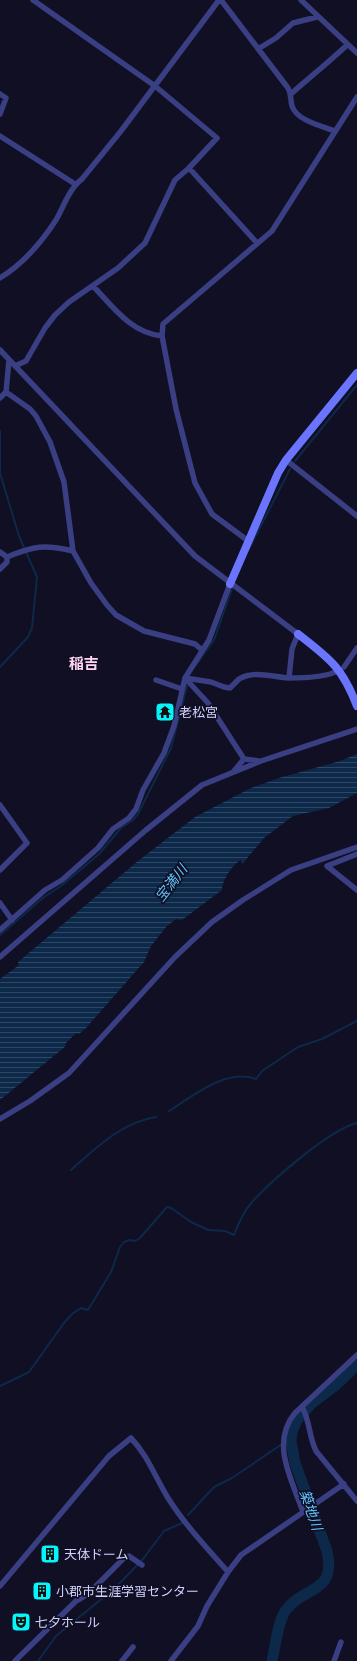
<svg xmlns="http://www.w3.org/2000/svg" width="357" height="1661" font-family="'Open Sans','Noto Sans JP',sans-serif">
<defs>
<pattern id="water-rules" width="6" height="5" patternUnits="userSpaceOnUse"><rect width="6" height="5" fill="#0d2949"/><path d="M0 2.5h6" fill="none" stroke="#2f4764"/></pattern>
</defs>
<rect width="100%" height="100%" fill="#100f24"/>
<!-- water -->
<path fill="url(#water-rules)" d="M357,754V793L329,808L293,816L264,838L244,862L242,863L241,860C233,864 222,880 222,890L182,920L176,919L166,927L151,946L144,962L86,1028L79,1034L76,1033L65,1044L66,1046L0,1100V979L19,965L18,962L138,861L195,817L251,788L279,778L340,761Z"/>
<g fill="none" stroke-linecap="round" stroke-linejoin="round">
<!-- stream -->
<path stroke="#0d2949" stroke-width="2" d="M0,431V473L19,536L37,577L32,628L28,637L0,667
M295,461L357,385
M248,551L290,469
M196,665L214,640L233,586
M0,935L44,897L61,886L99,854L121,828L133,820L138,814L171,748L187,686
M169,1111C193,1096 226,1068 256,1079L262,1071L298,1047L322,1039L357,1021
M71,1170C96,1148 122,1122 156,1117
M0,1386L29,1372L64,1323L72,1314L81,1308L88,1310L111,1272L120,1247L124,1242L130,1240L135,1241L140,1238L167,1207L171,1208L191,1222L208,1230L225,1231L234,1235C238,1224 244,1211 252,1202C272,1180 329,1130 357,1123
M286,1439L292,1432
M188,1515L214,1487L232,1478L282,1444
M38,1661L56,1636L115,1588L143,1559L164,1531L182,1523"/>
<!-- river -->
<path stroke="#0d2949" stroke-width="11" d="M272,1661C275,1648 278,1620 286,1610C303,1586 337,1594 327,1551L295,1463L291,1441L292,1432L297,1420L312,1403L336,1385L357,1365"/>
<!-- street -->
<path stroke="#3a3e82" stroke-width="5.5" d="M221,0L288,88C292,95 290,99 292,106C297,121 322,126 335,131
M301,0L357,53
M258,49L276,38L293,23L317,17
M0,94L6,98L0,114
M291,94C310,77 329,62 347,45
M0,136L75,184
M189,168L257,243
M0,278C23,264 41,243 56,220C64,206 69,189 82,179L121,131L219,0
M93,286C113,307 131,333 162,336
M0,350L195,556L298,634L292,649L289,678
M15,366L26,361L45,328L55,315L69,302L118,268L145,243L175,180L189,168L217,138L155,86L33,0
M6,392L30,409L36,416L50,442L64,482L73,551L91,583L107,605L116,615L144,631L195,644L202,650
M0,398L6,392L9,360
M286,460L357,516
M247,540L212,514L195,483L176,409L162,336L163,324L272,231L357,97
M0,552L7,557C34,546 44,544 73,551
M0,569L7,562V557
M344,667L357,648
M185,678L211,682L224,687L230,688C233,685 236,682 239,679C254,670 272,677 288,678C300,678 327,677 337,671
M185,678L208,703L244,759L259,761
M156,680L182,689
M234,771L244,759
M0,805L27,843L0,870
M357,854L327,866L357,890
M0,903L12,920
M0,930L45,890L62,880L98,848L113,829L129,818L136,809L143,790L164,753L174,726L185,678L209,640L230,584
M0,957L146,830L202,785L261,761L357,729
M0,1119L30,1101L69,1073L175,957L212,922L243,900L291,870L357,847
M303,1409C310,1422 309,1437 316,1451L357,1501
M303,1512C292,1480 270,1443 295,1413L357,1355
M0,1586L109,1456L131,1438C148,1456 155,1477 168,1498C185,1525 207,1548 228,1572
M15,1661L76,1601L88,1594L124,1558L129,1556L142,1565
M122,1661L133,1647
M171,1661L198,1626L207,1606L228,1572L241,1555L344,1484
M334,1661L341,1642"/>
<!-- secondary -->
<path stroke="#6a74fd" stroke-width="8" d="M230,584L278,473L286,460L357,373
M298,634C330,659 342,667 357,706"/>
</g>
<!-- icons -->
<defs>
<g id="temple-square" transform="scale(1)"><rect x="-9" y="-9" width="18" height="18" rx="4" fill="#03f7fa" stroke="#100f24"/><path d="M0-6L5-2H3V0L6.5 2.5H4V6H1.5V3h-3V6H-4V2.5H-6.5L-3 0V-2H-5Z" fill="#111"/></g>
<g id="building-square" transform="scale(1)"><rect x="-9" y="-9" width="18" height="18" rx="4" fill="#03f7fa" stroke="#100f24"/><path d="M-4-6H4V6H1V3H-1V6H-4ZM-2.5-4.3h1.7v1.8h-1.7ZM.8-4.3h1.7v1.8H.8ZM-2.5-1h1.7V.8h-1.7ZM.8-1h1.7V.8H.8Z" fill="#111"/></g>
<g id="theatre-square" transform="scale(1)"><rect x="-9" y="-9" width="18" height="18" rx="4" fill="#03f7fa" stroke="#100f24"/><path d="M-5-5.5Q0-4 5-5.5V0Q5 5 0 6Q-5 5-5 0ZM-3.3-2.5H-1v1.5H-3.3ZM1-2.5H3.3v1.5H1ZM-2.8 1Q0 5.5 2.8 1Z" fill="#111"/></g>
</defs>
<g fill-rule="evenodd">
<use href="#temple-square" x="165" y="712"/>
<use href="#building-square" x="50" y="1554"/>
<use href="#building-square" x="42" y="1591"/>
<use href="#theatre-square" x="21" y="1622"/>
</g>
<g text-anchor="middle" stroke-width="3.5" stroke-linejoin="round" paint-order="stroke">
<!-- poi labels -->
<g font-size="13" fill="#d3d2fe" stroke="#100f24" text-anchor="start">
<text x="179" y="717">老松宮</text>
<text x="64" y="1559">天体ドーム</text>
<text x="56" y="1596">小郡市生涯学習センター</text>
<text x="35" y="1627">七夕ホール</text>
</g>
<!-- water labels -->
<g font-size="14" font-style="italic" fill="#61c3fd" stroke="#100f24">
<text transform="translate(171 883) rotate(-52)" y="5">宝満川</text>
<text transform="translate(311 1510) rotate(71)" y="5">築地川</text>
</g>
<!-- quarter labels -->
<g font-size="15" font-weight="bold" fill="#ffd4f3" stroke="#100f24">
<text x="84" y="669">稲吉</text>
</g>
</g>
</svg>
